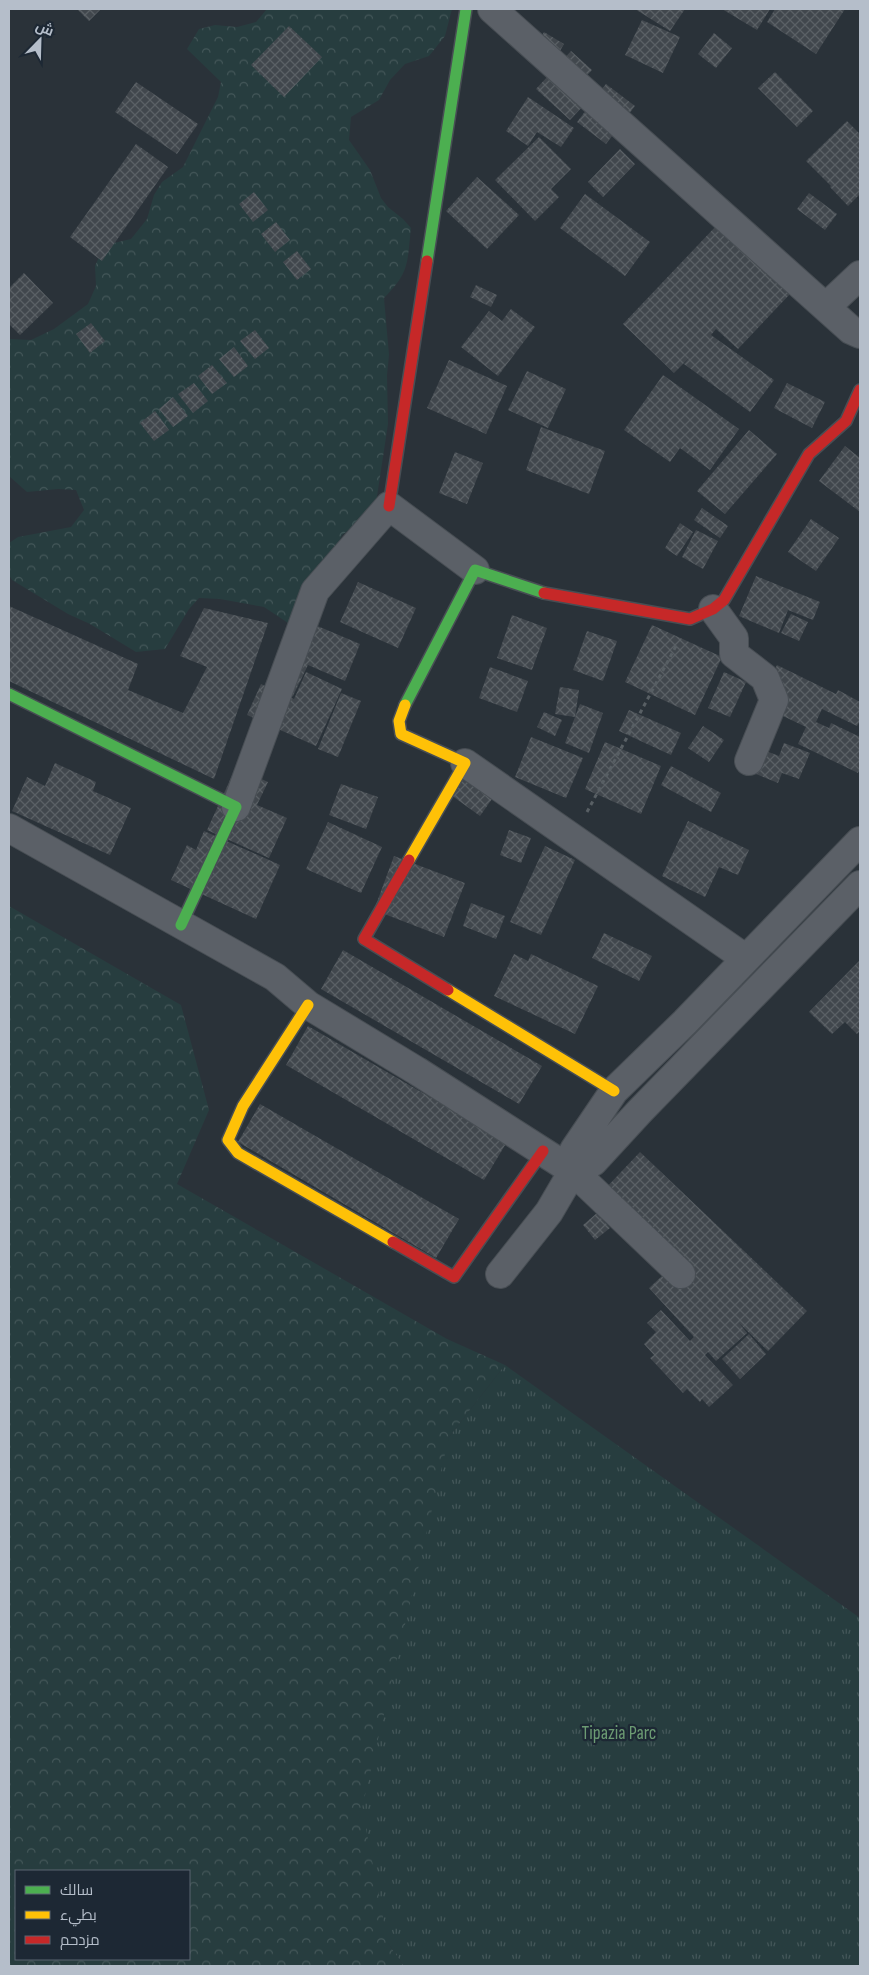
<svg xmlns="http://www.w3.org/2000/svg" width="869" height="1975" font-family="'Sofia Sans Condensed',Cairo,sans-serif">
<defs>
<pattern id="forest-crowns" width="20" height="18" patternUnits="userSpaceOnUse" patternTransform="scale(1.25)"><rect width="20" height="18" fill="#273d3f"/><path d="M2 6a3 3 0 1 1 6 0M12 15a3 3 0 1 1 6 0" fill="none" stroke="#445759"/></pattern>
<pattern id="park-tufts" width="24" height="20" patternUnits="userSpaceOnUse" patternTransform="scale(1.25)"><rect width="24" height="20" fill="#273d3f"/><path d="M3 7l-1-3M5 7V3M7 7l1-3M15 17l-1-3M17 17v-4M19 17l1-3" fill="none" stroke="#445759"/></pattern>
<pattern id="building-cross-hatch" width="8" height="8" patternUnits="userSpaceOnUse" patternTransform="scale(1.25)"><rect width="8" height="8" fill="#41474d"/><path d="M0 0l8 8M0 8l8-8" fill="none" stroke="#5a6065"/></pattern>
</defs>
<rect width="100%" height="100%" fill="#2a3239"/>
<!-- forest -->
<path fill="url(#forest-crowns)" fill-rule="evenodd" d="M267,9H452L445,36L429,56L405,64L390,80L379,100L351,117L349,140L370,170L381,198L388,207L403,219L411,228C407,263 410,272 384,298L389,355L387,375L388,424L376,503L363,520L342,535L333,554L288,623L264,607L220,599L199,598L189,609L165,649L136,652L90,624L68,614L12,580L9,575V543L18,537L71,527L84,510L76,490L58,489L27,492L9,476V339L31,340L54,329L88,304L96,286L95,266L102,251L114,243L131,239L147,219L154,195L162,182L183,167L218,97L221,82L187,49L199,29L215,25L237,27L256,22Z
M9,906L181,1005L209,1110L177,1184L447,1339L505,1365L449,1437L388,1943L404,1966H9ZM16,1871H189V1959H16Z"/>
<!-- park -->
<path fill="url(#park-tufts)" d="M505,1365L860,1618V1966H404L388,1943L362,1808L449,1437Z"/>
<!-- building -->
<path fill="url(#building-cross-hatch)" d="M77,9H101L89,21Z
M635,9H685L670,31Z
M722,9H770L757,30Z
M775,9H845L816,54L767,22Z
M642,20L680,37L663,73L625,55Z
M289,26L322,57L284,97L251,65Z
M544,32L564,44L553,63L533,51Z
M714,33L732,48L716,68L698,54Z
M571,51L592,70L571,93L584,105L570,120L536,89Z
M775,72L813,111L797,127L758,88Z
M136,82L198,124L177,154L115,112Z
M606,84L635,106L606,144L577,122Z
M528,97L574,128L561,147L537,132L528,146L506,131Z
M847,121L860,134V194L848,206L830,187L831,186L806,161Z
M539,137L571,169L551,189L559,197L535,221L495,180Z
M136,144L168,167L102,261L70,237Z
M620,149L635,164L603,197L588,182Z
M477,177L519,215L487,249L446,211Z
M254,192L268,210L253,222L239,204Z
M809,193L837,214L825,230L797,209Z
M585,194L650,242L625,276L560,228Z
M276,222L290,240L275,252L261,234Z
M717,225L790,294L738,349L716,329L711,335L774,380L750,412L684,364L690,357L674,373L623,324Z
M297,251L311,269L297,280L283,262Z
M24,273L53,303L20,335L9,324V288Z
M476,285L497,295L491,307L470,297Z
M511,309L535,327L498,376L461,347L489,311L502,321Z
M91,323L105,341L90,353L76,334Z
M255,330L269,348L255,359L240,341Z
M234,347L248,366L234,377L219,359Z
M449,360L507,386L486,434L427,408Z
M212,365L227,383L212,394L198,376Z
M527,371L566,389L548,428L508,410Z
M663,375L739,429L710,470L680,448L670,462L624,430Z
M194,383L208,401L193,413L178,394Z
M787,383L825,402L812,428L774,408Z
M173,397L188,416L173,427L159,409Z
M155,411L169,430L154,441L140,423Z
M541,427L605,451L589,494L526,470Z
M749,430L777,454L725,514L697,491Z
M845,446L860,458V512L819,481Z
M455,452L483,463L467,504L439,493Z
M702,508L728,526L720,538L694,520Z
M811,519L839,538L816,571L788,552Z
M680,523L693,532L677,556L665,548Z
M696,530L718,541L703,569L682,557Z
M756,576L820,602L813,620L788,610L779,633L739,616Z
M358,582L416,608L398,648L340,622Z
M9,606L138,664L128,690L183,713L207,667L180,656L204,608L268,623L214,779L9,681Z
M791,614L808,622L799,641L781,633Z
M512,615L547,628L532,670L497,658Z
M301,619L360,644L345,681L308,665L293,696L266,684L281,653Z
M652,625L722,657L695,715L625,682Z
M587,631L617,641L603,681L573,670Z
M777,665L836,694L838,690L860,702V721L857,726L822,709L816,722L829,728L831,723L860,737V768L858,773L798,744L806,727L758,704Z
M490,667L528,681L517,712L479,698Z
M306,672L342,689L316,746L247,715L261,684L294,699Z
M724,672L746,682L730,717L708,708Z
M560,687L579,690L575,717L555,714Z
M341,693L361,701L338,757L318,749Z
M580,704L603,713L589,753L565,743Z
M629,710L681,733L671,755L619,731Z
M544,712L562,720L555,736L537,727Z
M703,726L724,740L709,762L688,748Z
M531,737L583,758L566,798L515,777Z
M605,742L661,766L641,814L585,789Z
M784,743L810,753L799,779L782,773L778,783L741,768L750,745L779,756Z
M55,763L96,782L93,791L131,808L110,855L12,811L27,777L45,786Z
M671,766L721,793L711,812L661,785Z
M236,767L268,782L257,805L287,818L269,858L207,830Z
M455,774L492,799L480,816L444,790Z
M341,784L378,797L366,829L329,815Z
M688,821L749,850L738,875L719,867L705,897L662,876Z
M328,822L382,847L361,893L306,869Z
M509,830L531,838L521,863L500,855Z
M204,831L280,865L256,919L171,880L187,845L196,850Z
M545,846L575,860L541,935L510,922Z
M394,856L465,883L444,937L374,910Z
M471,903L505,916L496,939L463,926Z
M604,933L652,956L639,981L592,958Z
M343,950L542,1066L519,1104L321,989Z
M514,954L528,961L531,954L598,986L575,1034L494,996Z
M860,960V1031L857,1034L845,1022L832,1034L809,1012Z
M308,1026L507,1142L484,1180L286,1065Z
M260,1104L459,1219L436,1258L238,1142Z
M640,1152L807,1311L768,1351L739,1323L747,1333L716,1361L708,1352L705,1355L733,1385L709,1407L702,1399L700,1402L687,1389L683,1393L650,1358L654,1355L644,1344L656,1332L647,1323L661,1310L690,1341L694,1337L649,1288L676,1263L602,1192Z
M597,1213L610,1228L595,1240L583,1225Z
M749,1334L766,1354L740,1379L722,1359Z"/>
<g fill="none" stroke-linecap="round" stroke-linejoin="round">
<!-- street casing -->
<g stroke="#484e54" stroke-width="30">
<path id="street" d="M492,9L851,330L860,334
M826,307L860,275
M713,609L734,638V654L765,678L774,700L749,761
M465,763L745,958
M236,807L315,591L389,506L475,570
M9,828L275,977L308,1005L417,1071L573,1171L681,1274
M573,1171L593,1162L640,1111L860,885
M500,1274L549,1212L573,1171L574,1150L614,1091L685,1022L860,841"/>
</g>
<!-- fast casing -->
<g stroke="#484e54" stroke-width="14">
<path id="fast" d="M427,261L466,9
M9,694L236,807L181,925
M405,705L475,570L544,593"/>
</g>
<!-- slow casing -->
<g stroke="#484e54" stroke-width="14">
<path id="slow" d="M405,705L399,721L401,734L465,763L409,860
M448,990L614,1091
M308,1005L243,1106L228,1140L238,1153L393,1242"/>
</g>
<!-- jam casing -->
<g stroke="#484e54" stroke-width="14">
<path id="jam" d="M389,506L427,261
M544,593L690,619L713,609L724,600L809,454L846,421L860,390
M409,860L364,939L448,990
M393,1242L454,1277L543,1151"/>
</g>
<!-- path -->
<path stroke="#585f64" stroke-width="3" stroke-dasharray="4 4" stroke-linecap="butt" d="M587,812L676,646"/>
<!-- street -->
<use href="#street" stroke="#5b6067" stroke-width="28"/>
<!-- fast -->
<use href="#fast" stroke="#4caf50" stroke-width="11"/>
<!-- slow -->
<use href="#slow" stroke="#ffc107" stroke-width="11"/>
<!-- jam -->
<use href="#jam" stroke="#c62828" stroke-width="11"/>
</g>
<g text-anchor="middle" stroke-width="4.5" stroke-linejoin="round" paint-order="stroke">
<!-- park labels -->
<g font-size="19" fill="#6c9b73" stroke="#1d2834">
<text x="619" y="1739">Tipazia Parc</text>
</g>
</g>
<!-- border -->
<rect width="869" height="1975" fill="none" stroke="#b5beca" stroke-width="20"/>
<!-- legend -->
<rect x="15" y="1870" width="175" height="90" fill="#1d2834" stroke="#5a6470"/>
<rect x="25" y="1886" width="25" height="8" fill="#4caf50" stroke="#5a6470"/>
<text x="60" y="1895" font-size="15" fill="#b5beca">سالك</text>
<rect x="25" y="1911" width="25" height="8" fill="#ffc107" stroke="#5a6470"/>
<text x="60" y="1920" font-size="15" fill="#b5beca">بطيء</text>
<rect x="25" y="1936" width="25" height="8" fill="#c62828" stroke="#5a6470"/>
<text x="60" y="1945" font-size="15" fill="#b5beca">مزدحم</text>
<!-- north arrow -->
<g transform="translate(40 40) rotate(23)" stroke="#1d2834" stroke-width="4" paint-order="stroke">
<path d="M0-4L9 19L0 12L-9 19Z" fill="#b5beca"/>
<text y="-8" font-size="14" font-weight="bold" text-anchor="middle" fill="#b5beca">ش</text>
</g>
</svg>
